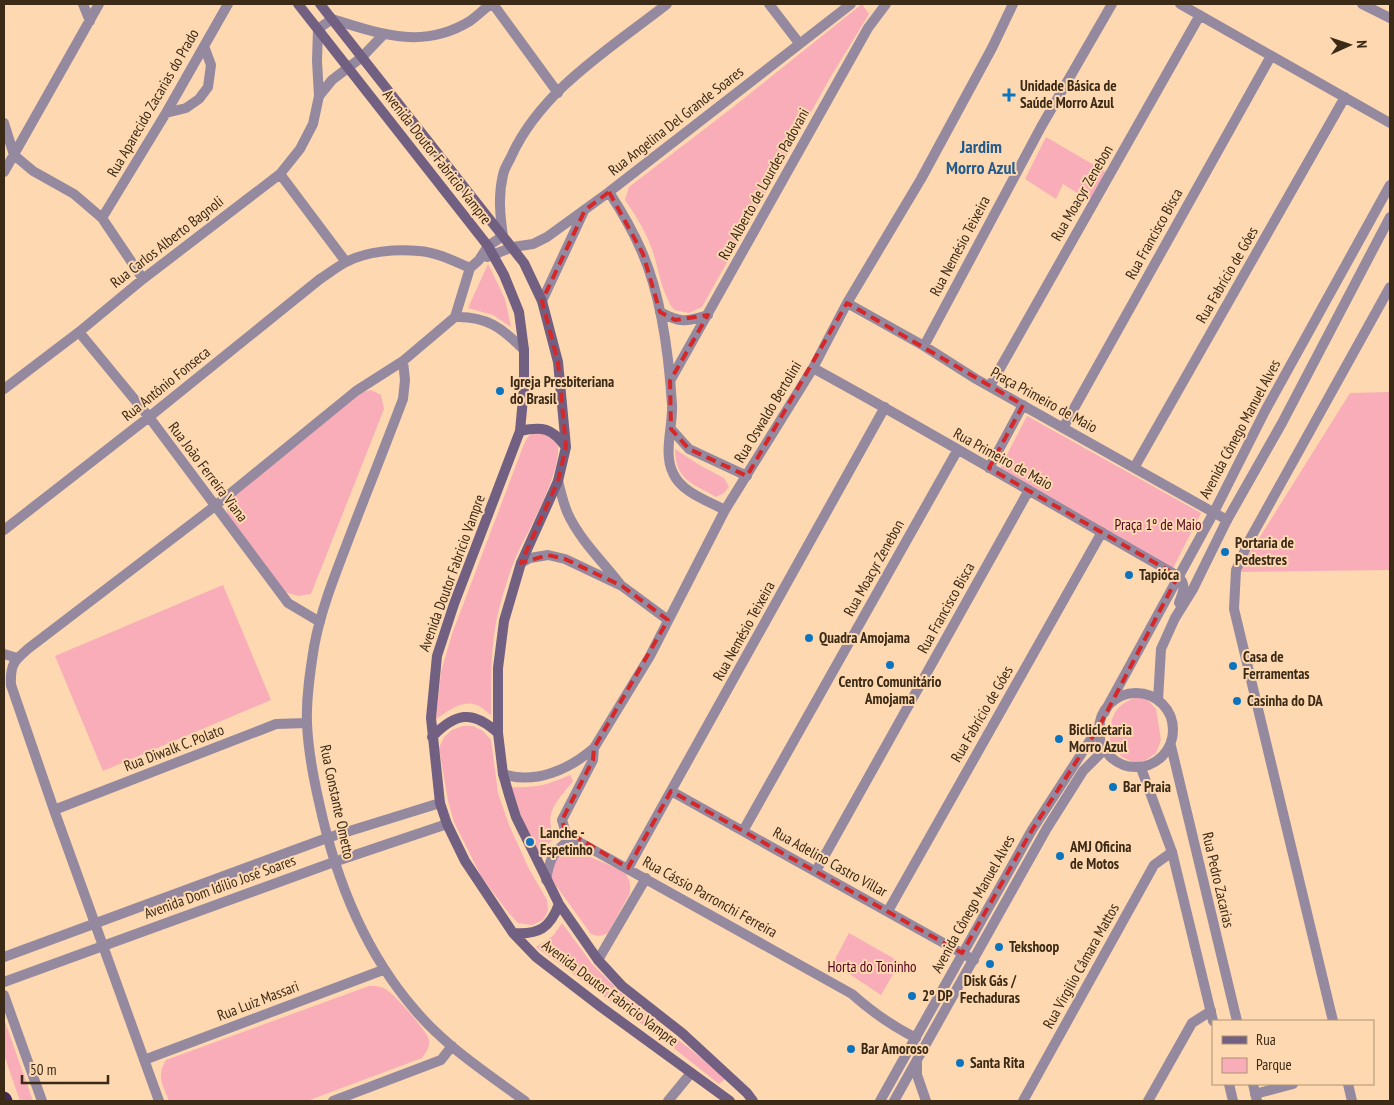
<svg xmlns="http://www.w3.org/2000/svg" width="1394" height="1105" font-family="'PT Sans Narrow',sans-serif">
<rect width="100%" height="100%" fill="#fdd8b0"/>
<!-- green -->
<path fill="#f8adb9" d="M862,4L869,14L830,78L702,307L689,313L674,310C662,294 659,271 653,252C646,232 637,217 625,200L629,187L732,108Z
M1046,137L1106,172L1090,201L1063,184L1056,199L1025,179Z
M488,264L505,299L511,327L493,315L468,308Z
M371,390L381,395L384,409L311,594L298,596L285,592L230,522L226,508L232,497L358,393Z
M1390,392V570L1238,572L1350,393Z
M1027,416L1201,513L1172,570L999,470Z
M534,432C543,432 556,434 558,446C561,471 530,528 518,552C512,566 506,583 502,598C490,636 491,676 491,715C487,712 482,707 477,705C462,699 448,711 436,719L441,672L452,634L524,444L528,437Z
M675,449L701,466L724,478L729,487L724,493L716,497C691,482 676,481 675,449Z
M223,585L271,700L103,771L55,656Z
M1134,698H1146L1156,709L1161,740L1156,753L1146,760L1135,763L1122,757L1110,743C1110,720 1112,707 1134,698Z
M463,726H473L483,731L491,740L498,793L509,825L529,869L547,900L548,911L543,920L532,925L518,923L507,911L481,876L454,822L448,801L439,748L444,737L452,730Z
M570,775L573,781C559,799 542,813 555,837L538,855L526,830L511,787C535,788 548,785 570,775Z
M572,849L625,872C629,879 631,884 630,893L608,933C602,936 598,937 591,934L552,880L550,873L558,854Z
M562,923L592,964L625,997L726,1078L719,1084L665,1041L536,947L553,936Z
M849,933L900,962L881,995L833,963Z
M369,986C377,986 382,986 388,991C395,995 428,1032 429,1040C430,1047 426,1052 422,1058L307,1101H169C163,1085 156,1077 166,1060Z
M4,1019L33,1101H20L4,1055Z"/>
<g fill="none" stroke-linecap="round" stroke-linejoin="round">
<!-- minor -->
<path stroke="#9589a0" stroke-width="10" d="M83,4L90,21
M493,4L558,93
M769,4L799,43
M1180,4L1390,123
M319,96L332,80L362,57L383,35
M166,113L186,108L199,99L208,87L211,65L204,46
M4,123L14,155L33,171L74,194L102,218L143,279
M4,172L99,4
M280,174L346,262
M609,192C622,212 633,231 642,252C662,298 669,356 672,405C673,427 663,453 673,473C681,492 708,501 725,510
M102,218L166,113L228,4
M487,257L513,247L533,244L547,237L609,192L851,4
M542,301L584,211
M847,303L924,346L976,379L1227,520
M660,312C680,323 686,322 708,315
M455,317C487,316 502,328 524,350
M79,332L149,417L288,603L320,622
M924,346L1041,127L1112,4
M403,361L405,380L403,399C386,444 368,489 351,533C337,570 321,608 314,647C310,672 306,698 307,723C308,749 313,776 319,802C335,877 364,951 415,1010C445,1046 488,1074 525,1101
M813,368C936,435 1056,507 1178,576
M670,381L868,28L886,4
M990,386L1200,15
M4,389L79,332L143,279L280,174L300,149L313,124L319,96L317,61L318,29L332,19C380,34 423,50 470,21C477,16 484,9 491,4
M1063,428L1271,56
M671,429L689,449L747,476
M989,468L1023,405
M1134,468L1345,97
M558,481C561,492 563,503 568,514C580,540 603,562 620,584
M4,530L149,417L320,279C329,273 337,267 346,262C367,251 396,249 419,251C436,252 454,261 470,268
M521,563L530,558L548,555L565,559L622,586L668,620
M4,654L17,658
M594,748L593,760L562,820L565,830L572,838L852,994C872,1012 892,1026 916,1038
M503,774C535,785 570,769 594,748L650,656L725,510L813,368L847,303L921,179L992,48L1013,4
M671,791L974,960
M54,810L276,724L307,723
M743,831L957,451
M628,868L885,407
M816,871L1029,490
M546,880C550,857 553,852 572,838
M888,911L1102,532
M598,960L646,878
M1333,1021L1234,609L1236,570L1250,539L1390,287
M144,1060L383,970
M917,1060V1075L926,1101
M1348,1084L1352,1101
M1255,1094L1293,1084
M159,1101L54,810L11,685C10,664 14,661 29,648L215,506L356,391L403,361L455,317L470,268L479,260L488,246L503,236C500,215 498,196 503,175C504,169 508,163 511,157C541,90 611,48 667,4
M333,1101L441,1060L452,1046
M668,1101L691,1073
M1023,1101L1154,865L1172,852
M1148,1101L1192,1023L1211,1011"/>
<!-- tertiary -->
<path stroke="#9589a0" stroke-width="10" d="M1362,4L1390,18
M1178,576C1187,585 1183,592 1179,603
M1099 730a37 37 0 1 1 74 0a37 37 0 1 1-74 0Z
M1158,700L1161,649L1175,618L1193,589L1227,520L1282,423L1390,217
M1104,713L1214,512L1265,411L1390,185
M1171,746L1237,1021
M1141,768L1172,852L1213,1021
M4,957L327,838L440,803
M4,982L334,862L447,824
M4,995L42,1101
M1229,1084L1233,1101
M1253,1084L1257,1101
M880,1101L1032,830L1100,725
M894,1101L1047,828L1083,771L1104,750"/>
<!-- secondary -->
<path stroke="#716081" stroke-width="10" d="M298,4L488,246L504,275L519,312L524,350V388L520,431L454,604L437,656L431,718L440,803L447,824L465,861L513,933L536,957L601,1007L730,1101
M320,4L524,263L542,301L558,362L566,447L558,481L521,563L504,621L498,668V733L503,774L509,795L516,817L559,904L598,960L622,986L682,1033L747,1093L753,1101
M520,431C542,426 552,428 565,446
M432,737C455,713 472,709 498,733
M513,933C539,935 550,928 559,904"/>
<!-- motorway -->
<path stroke="#432957" stroke-width="15" d="M4,1099L5,1101"/>
</g>
<!-- marked area -->
<path fill="none" stroke="#d62828" stroke-width="4" stroke-dasharray="10 6" stroke-linejoin="round" d="M609,192L643,254L660,312L675,320L708,315L670,381L671,429L689,449L747,476L847,303L1023,405L989,468L1178,576L1100,725L1032,830L962,953L671,791L628,868L565,830L562,820L593,760L594,748L668,620L622,586L565,559L548,555L521,563L558,481L566,447L558,362L542,301L585,210Z"/>
<!-- markers -->
<g fill="#0c74bf" stroke="#fdd8b0" stroke-width="2">
<path d="M1006.5 87.5h5v5h5v5h-5v5h-5v-5h-5v-5h5z"/>
<circle cx="500" cy="391" r="5"/>
<circle cx="1225" cy="552" r="5"/>
<circle cx="1129" cy="575" r="5"/>
<circle cx="809" cy="638" r="5"/>
<circle cx="890" cy="665" r="5"/>
<circle cx="1233" cy="666" r="5"/>
<circle cx="1237" cy="701" r="5"/>
<circle cx="1059" cy="739" r="5"/>
<circle cx="1113" cy="787" r="5"/>
<circle cx="530" cy="842" r="5"/>
<circle cx="1060" cy="856" r="5"/>
<circle cx="999" cy="947" r="5"/>
<circle cx="990" cy="964" r="5"/>
<circle cx="912" cy="996" r="5"/>
<circle cx="851" cy="1049" r="5"/>
<circle cx="960" cy="1063" r="5"/>
</g>
<g text-anchor="middle" stroke-width="4" stroke-linejoin="round" paint-order="stroke">
<!-- poi labels -->
<g font-size="15" font-weight="bold" fill="#3b2a16" stroke="#fdd8b0" text-anchor="start">
<text x="1020" y="91">Unidade Básica de<tspan x="1020" dy="17">Saúde Morro Azul</tspan></text>
<text x="510" y="387">Igreja Presbiteriana<tspan x="510" dy="17">do Brasil</tspan></text>
<text x="1235" y="548">Portaria de<tspan x="1235" dy="17">Pedestres</tspan></text>
<text x="1139" y="580">Tapióca</text>
<text x="819" y="643">Quadra Amojama</text>
<text x="1243" y="662">Casa de<tspan x="1243" dy="17">Ferramentas</tspan></text>
<text x="890" y="687" text-anchor="middle">Centro Comunitário<tspan x="890" dy="17">Amojama</tspan></text>
<text x="1247" y="706">Casinha do DA</text>
<text x="1069" y="735">Biclicletaria<tspan x="1069" dy="17">Morro Azul</tspan></text>
<text x="1123" y="792">Bar Praia</text>
<text x="540" y="838">Lanche -<tspan x="540" dy="17">Espetinho</tspan></text>
<text x="1070" y="852">AMJ Oficina<tspan x="1070" dy="17">de Motos</tspan></text>
<text x="1009" y="952">Tekshoop</text>
<text x="990" y="986" text-anchor="middle">Disk Gás /<tspan x="990" dy="17">Fechaduras</tspan></text>
<text x="922" y="1001">2º DP</text>
<text x="861" y="1054">Bar Amoroso</text>
<text x="970" y="1068">Santa Rita</text>
</g>
<!-- street labels -->
<g font-size="15" fill="#3b2a16" stroke="#fdd8b0">
<text transform="translate(153 103) rotate(-60)" y="5">Rua Aparecido Zacarias do Prado</text>
<text transform="translate(676 121) rotate(-38)" y="5">Rua Angelina Del Grande Soares</text>
<text transform="translate(437 157) rotate(52)" y="5">Avenida Doutor Fabricio Vampre</text>
<text transform="translate(764 184) rotate(-61)" y="5">Rua Alberto de Lourdes Padovani</text>
<text transform="translate(1082 193) rotate(-60)" y="5">Rua Moacyr Zenebon</text>
<text transform="translate(1154 234) rotate(-61)" y="5">Rua Francisco Bisca</text>
<text transform="translate(167 242) rotate(-38)" y="5">Rua Carlos Alberto Bagnoli</text>
<text transform="translate(960 246) rotate(-62)" y="5">Rua Nemésio Teixeira</text>
<text transform="translate(1227 275) rotate(-60)" y="5">Rua Fabrício de Góes</text>
<text transform="translate(166 384) rotate(-39)" y="5">Rua Antônio Fonseca</text>
<text transform="translate(1044 400) rotate(29)" y="5">Praça Primeiro de Maio</text>
<text transform="translate(768 412) rotate(-59)" y="5">Rua Oswaldo Bertolini</text>
<text transform="translate(1240 429) rotate(-62)" y="5">Avenida Cônego Manuel Alves</text>
<text transform="translate(1003 459) rotate(29)" y="5">Rua Primeiro de Maio</text>
<text transform="translate(208 472) rotate(53)" y="5">Rua João Ferreira Viana</text>
<text transform="translate(874 568) rotate(-61)" y="5">Rua Moacyr Zenebon</text>
<text transform="translate(452 573) rotate(-70)" y="5">Avenida Doutor Fabricio Vampre</text>
<text transform="translate(946 608) rotate(-61)" y="5">Rua Francisco Bisca</text>
<text transform="translate(744 631) rotate(-61)" y="5">Rua Nemésio Teixeira</text>
<text transform="translate(982 714) rotate(-60)" y="5">Rua Fabrício de Góes</text>
<text transform="translate(174 748) rotate(-21)" y="5">Rua Diwalk C. Polato</text>
<text transform="translate(337 802) rotate(78)" y="5">Rua Constante Ometto</text>
<text transform="translate(830 862) rotate(29)" y="5">Rua Adelino Castro Villar</text>
<text transform="translate(1218 880) rotate(77)" y="5">Rua Pedro Zacarias</text>
<text transform="translate(220 887) rotate(-20)" y="5">Avenida Dom Idílio José Soares</text>
<text transform="translate(710 897) rotate(29)" y="5">Rua Cássio Parronchi Ferreira</text>
<text transform="translate(973 904) rotate(-61)" y="5">Avenida Cônego Manuel Alves</text>
<text transform="translate(1081 966) rotate(-61)" y="5">Rua Virgilio Câmara Mattos</text>
<text transform="translate(610 993) rotate(37)" y="5">Avenida Doutor Fabricio Vampre</text>
<text transform="translate(258 1001) rotate(-21)" y="5">Rua Luiz Massari</text>
</g>
<!-- park labels -->
<g font-size="15" fill="#54001f" stroke="#fdd8b0">
<text x="1158" y="530">Praça 1º de Maio</text>
<text x="872" y="972">Horta do Toninho</text>
</g>
<!-- quarter labels -->
<g font-size="18" font-weight="bold" fill="#235b8d" stroke="#fdd8b0">
<text x="981" y="153">Jardim<tspan x="981" dy="21">Morro Azul</tspan></text>
</g>
</g>
<!-- border -->
<rect width="1394" height="1105" fill="none" stroke="#3b2a16" stroke-width="10"/>
<!-- legend -->
<rect x="1212" y="1020" width="162" height="65" fill="#fdd8b0" stroke="#af9272"/>
<rect x="1222" y="1036" width="25" height="8" fill="#716081" stroke="#af9272"/>
<text x="1256" y="1045" font-size="15" fill="#3b2a16">Rua</text>
<rect x="1222" y="1058" width="25" height="15" fill="#f8adb9" stroke="#af9272"/>
<text x="1256" y="1070" font-size="15" fill="#3b2a16">Parque</text>
<!-- north arrow -->
<g transform="translate(1349 45) rotate(87)" stroke="#fdd8b0" stroke-width="4" paint-order="stroke">
<path d="M0-4L9 19L0 12L-9 19Z" fill="#3b2a16"/>
<text y="-8" font-size="14" font-weight="bold" text-anchor="middle" fill="#3b2a16">N</text>
</g>
<!-- scale -->
<path d="M22 1075v8h86v-8" fill="none" stroke="#3b2a16" stroke-width="2.5"/>
<text x="30" y="1075" font-size="15" fill="#3b2a16" stroke="#fdd8b0" stroke-width="4" paint-order="stroke">50 m</text>
</svg>
